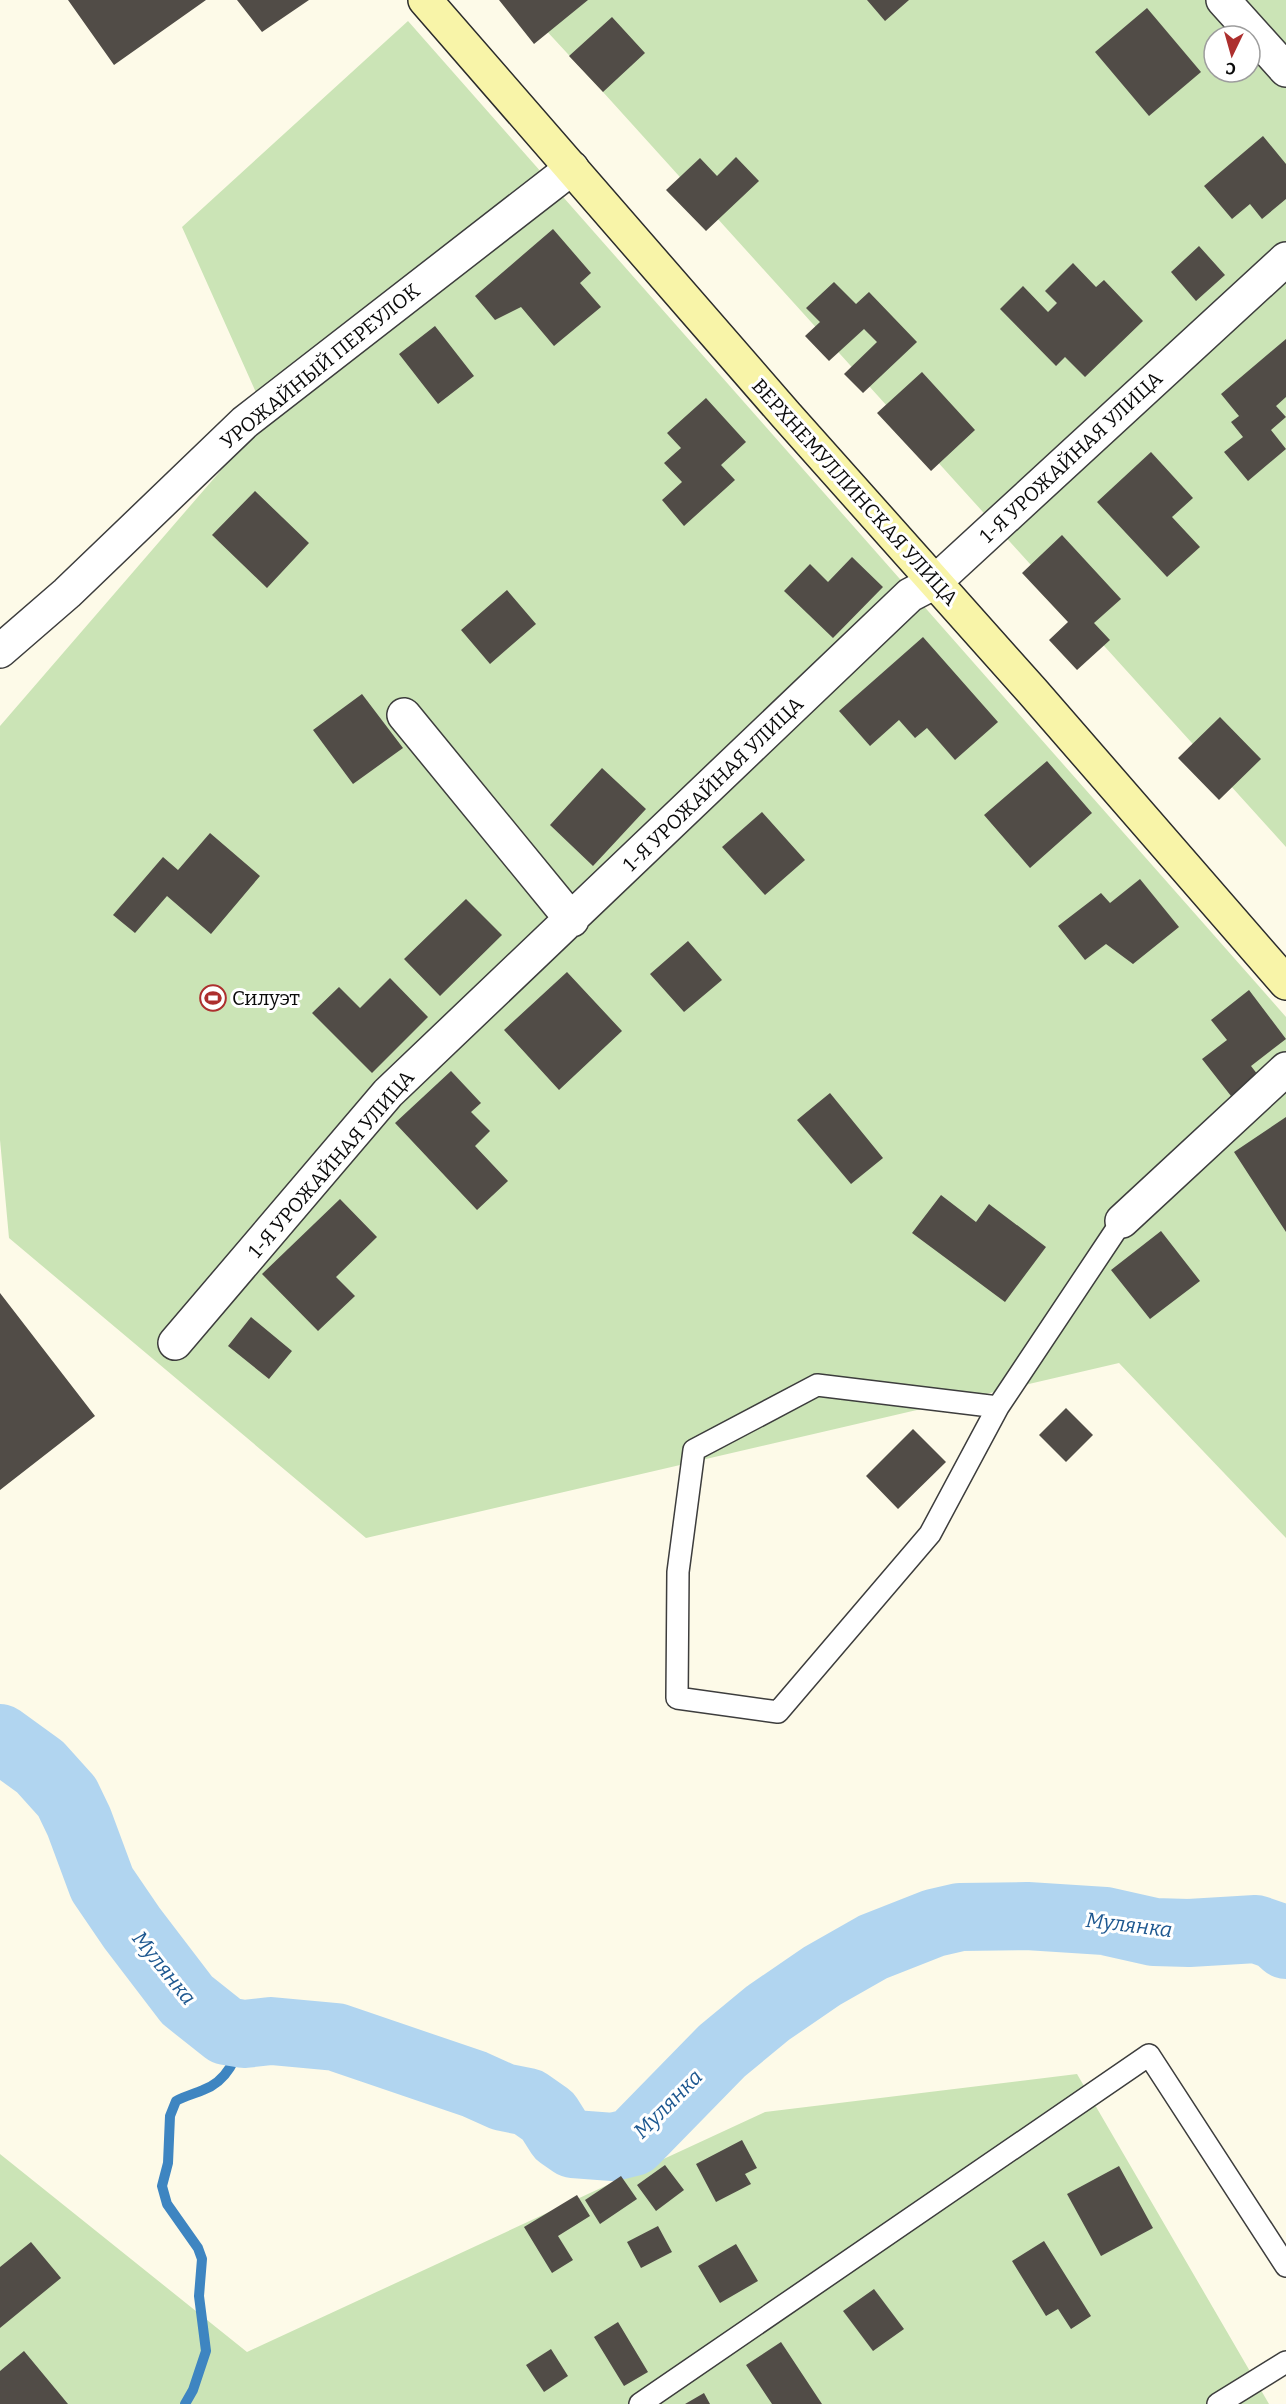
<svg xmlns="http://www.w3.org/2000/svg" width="1286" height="2404" font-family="Bitter,serif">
<rect width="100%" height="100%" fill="#fdfae8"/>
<!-- green -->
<path fill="#cbe4b6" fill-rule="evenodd" d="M518,0H1286V847L603,92ZM1214,36H1250V72H1214Z
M408,21L1286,1017V1538L1119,1363L366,1538L9,1238L0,1140V726L267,417L182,227Z
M1077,2074L1269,2404H0V2154L247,2352L765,2112Z"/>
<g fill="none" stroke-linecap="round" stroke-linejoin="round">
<!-- stream -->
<path stroke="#3e85c1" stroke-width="10" d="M185,2404L193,2390L206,2351L199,2296L202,2259L198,2248L167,2204L162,2186L168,2163L170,2116L176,2101C185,2096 194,2094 203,2090C228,2081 236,2058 244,2034"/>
<!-- river -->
<path stroke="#b1d5f0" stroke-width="68" d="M0,1738L40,1767L67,1797L79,1822L102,1884L132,1928L187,2000L226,2031L244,2034L271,2031L336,2037L474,2084L503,2097L528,2102L548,2116L560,2135L573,2144L613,2147L633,2142L722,2051L768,2013L822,1976L873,1947L934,1923L960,1917L1027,1916L1105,1921L1154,1932L1189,1933L1256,1929L1276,1936L1286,1945"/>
</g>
<!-- building -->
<path fill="#514c47" d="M68,0H206L114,65Z
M237,0H309L262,32Z
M499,0H588L534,44Z
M867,0H909L885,21Z
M1147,8L1201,72L1149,116L1095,52Z
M612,17L645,53L603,92L569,56Z
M1263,136L1286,164V199L1262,219L1250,204L1232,219L1204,186Z
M736,157L759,181L706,231L666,190L700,158L717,176Z
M553,229L591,273L580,283L601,307L554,346L521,307L495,320L475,296Z
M1199,246L1225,275L1196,301L1171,272Z
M1073,263L1096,287L1104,280L1143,321L1085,377L1065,357L1056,366L1000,309L1023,286L1048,312L1057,303L1045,291Z
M834,282L856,304L869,292L917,342L863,393L844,374L877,342L864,329L829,361L805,336L820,322L806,308Z
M435,326L474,376L438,404L399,354Z
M1286,339V397L1276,406L1286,417L1271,430L1286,449L1248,481L1224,452L1243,437L1231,422L1239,416L1221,394Z
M922,372L975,430L931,471L877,413Z
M706,398L746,442L721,465L735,480L684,526L662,500L682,482L664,463L681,448L667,433Z
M1151,452L1193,498L1172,517L1200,547L1167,577L1097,502Z
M255,491L309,543L267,588L212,535Z
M1062,535L1121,599L1094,623L1110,640L1077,670L1049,640L1068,622L1022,573Z
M852,557L883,587L833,638L784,591L810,564L828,582Z
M507,590L536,624L490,664L461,630Z
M923,637L998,722L955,760L927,728L915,738L899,720L870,746L839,711Z
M362,694L403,748L353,784L313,730Z
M1220,717L1261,759L1219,800L1178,758Z
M1047,761L1092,813L1030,868L984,815Z
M602,768L646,809L593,866L550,825Z
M762,812L805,860L765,895L722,847Z
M210,833L260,876L211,934L167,896L135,933L113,915L163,857L178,870Z
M1140,879L1179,927L1133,964L1106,944L1085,960L1058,926L1101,893L1110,903Z
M466,899L502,935L440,996L404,959Z
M688,941L722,980L684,1012L650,974Z
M567,972L622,1031L559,1090L504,1030Z
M390,978L428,1017L372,1073L312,1013L339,987L360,1008Z
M1249,990L1286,1039L1251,1066L1258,1075L1231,1096L1202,1059L1227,1040L1211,1020Z
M451,1071L481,1103L471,1112L490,1131L475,1146L508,1181L477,1210L395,1123Z
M830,1093L883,1158L851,1184L797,1120Z
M1286,1117V1232L1234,1152Z
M941,1195L976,1222L989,1204L1046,1247L1005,1302L912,1233Z
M340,1199L377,1237L336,1277L355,1296L318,1331L262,1274Z
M1161,1231L1200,1281L1150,1319L1111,1270Z
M0,1293L95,1416L0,1490Z
M251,1317L292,1351L269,1379L228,1346Z
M1066,1408L1093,1435L1066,1462L1039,1435Z
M913,1429L946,1462L898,1509L866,1476Z
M742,2140L757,2168L745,2174L751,2184L716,2202L696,2164Z
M665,2165L684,2190L656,2211L637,2185Z
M1119,2166L1153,2228L1101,2256L1067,2194Z
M621,2176L637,2199L600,2224L585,2200Z
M577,2195L590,2216L558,2236L573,2260L552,2273L524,2227Z
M658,2226L672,2252L641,2268L627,2242Z
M1044,2241L1091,2316L1071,2329L1058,2309L1046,2316L1012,2261Z
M31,2242L61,2278L0,2328V2267Z
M736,2244L758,2281L720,2303L698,2266Z
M874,2289L904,2329L873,2351L843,2311Z
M618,2322L648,2372L624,2386L594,2337Z
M781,2342L822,2404H772L746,2365Z
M551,2349L568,2376L544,2392L526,2365Z
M24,2351L68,2404H0V2371Z
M704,2393L710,2404H685Z"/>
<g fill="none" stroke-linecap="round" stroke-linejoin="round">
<!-- lane casing -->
<g stroke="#3d3d3d" stroke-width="24">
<path id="lane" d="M998,1407L930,1534L778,1712L677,1698L678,1572L694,1450L817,1385L998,1407L1122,1221
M640,2404L1149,2055L1286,2266
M1218,2404L1286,2362"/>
</g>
<!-- street casing -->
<g stroke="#3d3d3d" stroke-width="36">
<path id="street" d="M1223,0L1286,70
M0,651L67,593L245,422L572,168
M404,715L572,920
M1122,1221L1286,1069
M175,1343L388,1093L910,595L935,582L1286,259"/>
</g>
<!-- secondary casing -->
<g stroke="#2c2c2c" stroke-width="36">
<path id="secondary" d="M425,0L786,415L1033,692L1286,983"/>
</g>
<!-- lane -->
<use href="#lane" stroke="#fff" stroke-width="21"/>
<!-- street -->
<use href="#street" stroke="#fff" stroke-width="33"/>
<!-- secondary -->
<use href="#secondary" stroke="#f8f4a8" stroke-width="33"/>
</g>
<!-- icons -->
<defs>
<g id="stadium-ring" transform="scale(1.35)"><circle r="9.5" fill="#fff" stroke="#ad2f2e" stroke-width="1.5"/><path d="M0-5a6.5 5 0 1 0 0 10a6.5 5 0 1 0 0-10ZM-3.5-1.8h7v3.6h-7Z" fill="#ad2f2e"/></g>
</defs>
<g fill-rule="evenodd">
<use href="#stadium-ring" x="213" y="998"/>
</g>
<g text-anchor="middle" stroke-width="6" stroke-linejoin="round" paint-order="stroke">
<!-- street labels -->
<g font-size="20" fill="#0a0a0a" stroke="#fff">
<text transform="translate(320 366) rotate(-39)" y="7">УРОЖАЙНЫЙ ПЕРЕУЛОК</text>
<text transform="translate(1071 457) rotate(-43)" y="7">1-Я УРОЖАЙНАЯ УЛИЦА</text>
<text transform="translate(855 492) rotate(48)" y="7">ВЕРХНЕМУЛЛИНСКАЯ УЛИЦА</text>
<text transform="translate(713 784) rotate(-44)" y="7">1-Я УРОЖАЙНАЯ УЛИЦА</text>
<text transform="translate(331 1164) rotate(-49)" y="7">1-Я УРОЖАЙНАЯ УЛИЦА</text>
</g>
<!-- poi labels -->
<g font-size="20" fill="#0a0a0a" stroke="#fff" text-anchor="start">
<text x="232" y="1005">Силуэт</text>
</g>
<!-- water labels -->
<g font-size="21" font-style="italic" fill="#1e5890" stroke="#fff">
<text transform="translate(1129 1925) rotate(7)" y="7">Мулянка</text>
<text transform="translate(164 1968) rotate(51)" y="7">Мулянка</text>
<text transform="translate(668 2104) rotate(-45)" y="7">Мулянка</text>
</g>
</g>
<!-- north arrow -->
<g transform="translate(1232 54) rotate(185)"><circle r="28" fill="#ffffff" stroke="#9d9d9d" stroke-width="1.5"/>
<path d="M0-4.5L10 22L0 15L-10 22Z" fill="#ad2f2e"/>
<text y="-9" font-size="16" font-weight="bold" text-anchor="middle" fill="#0a0a0a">С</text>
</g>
</svg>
